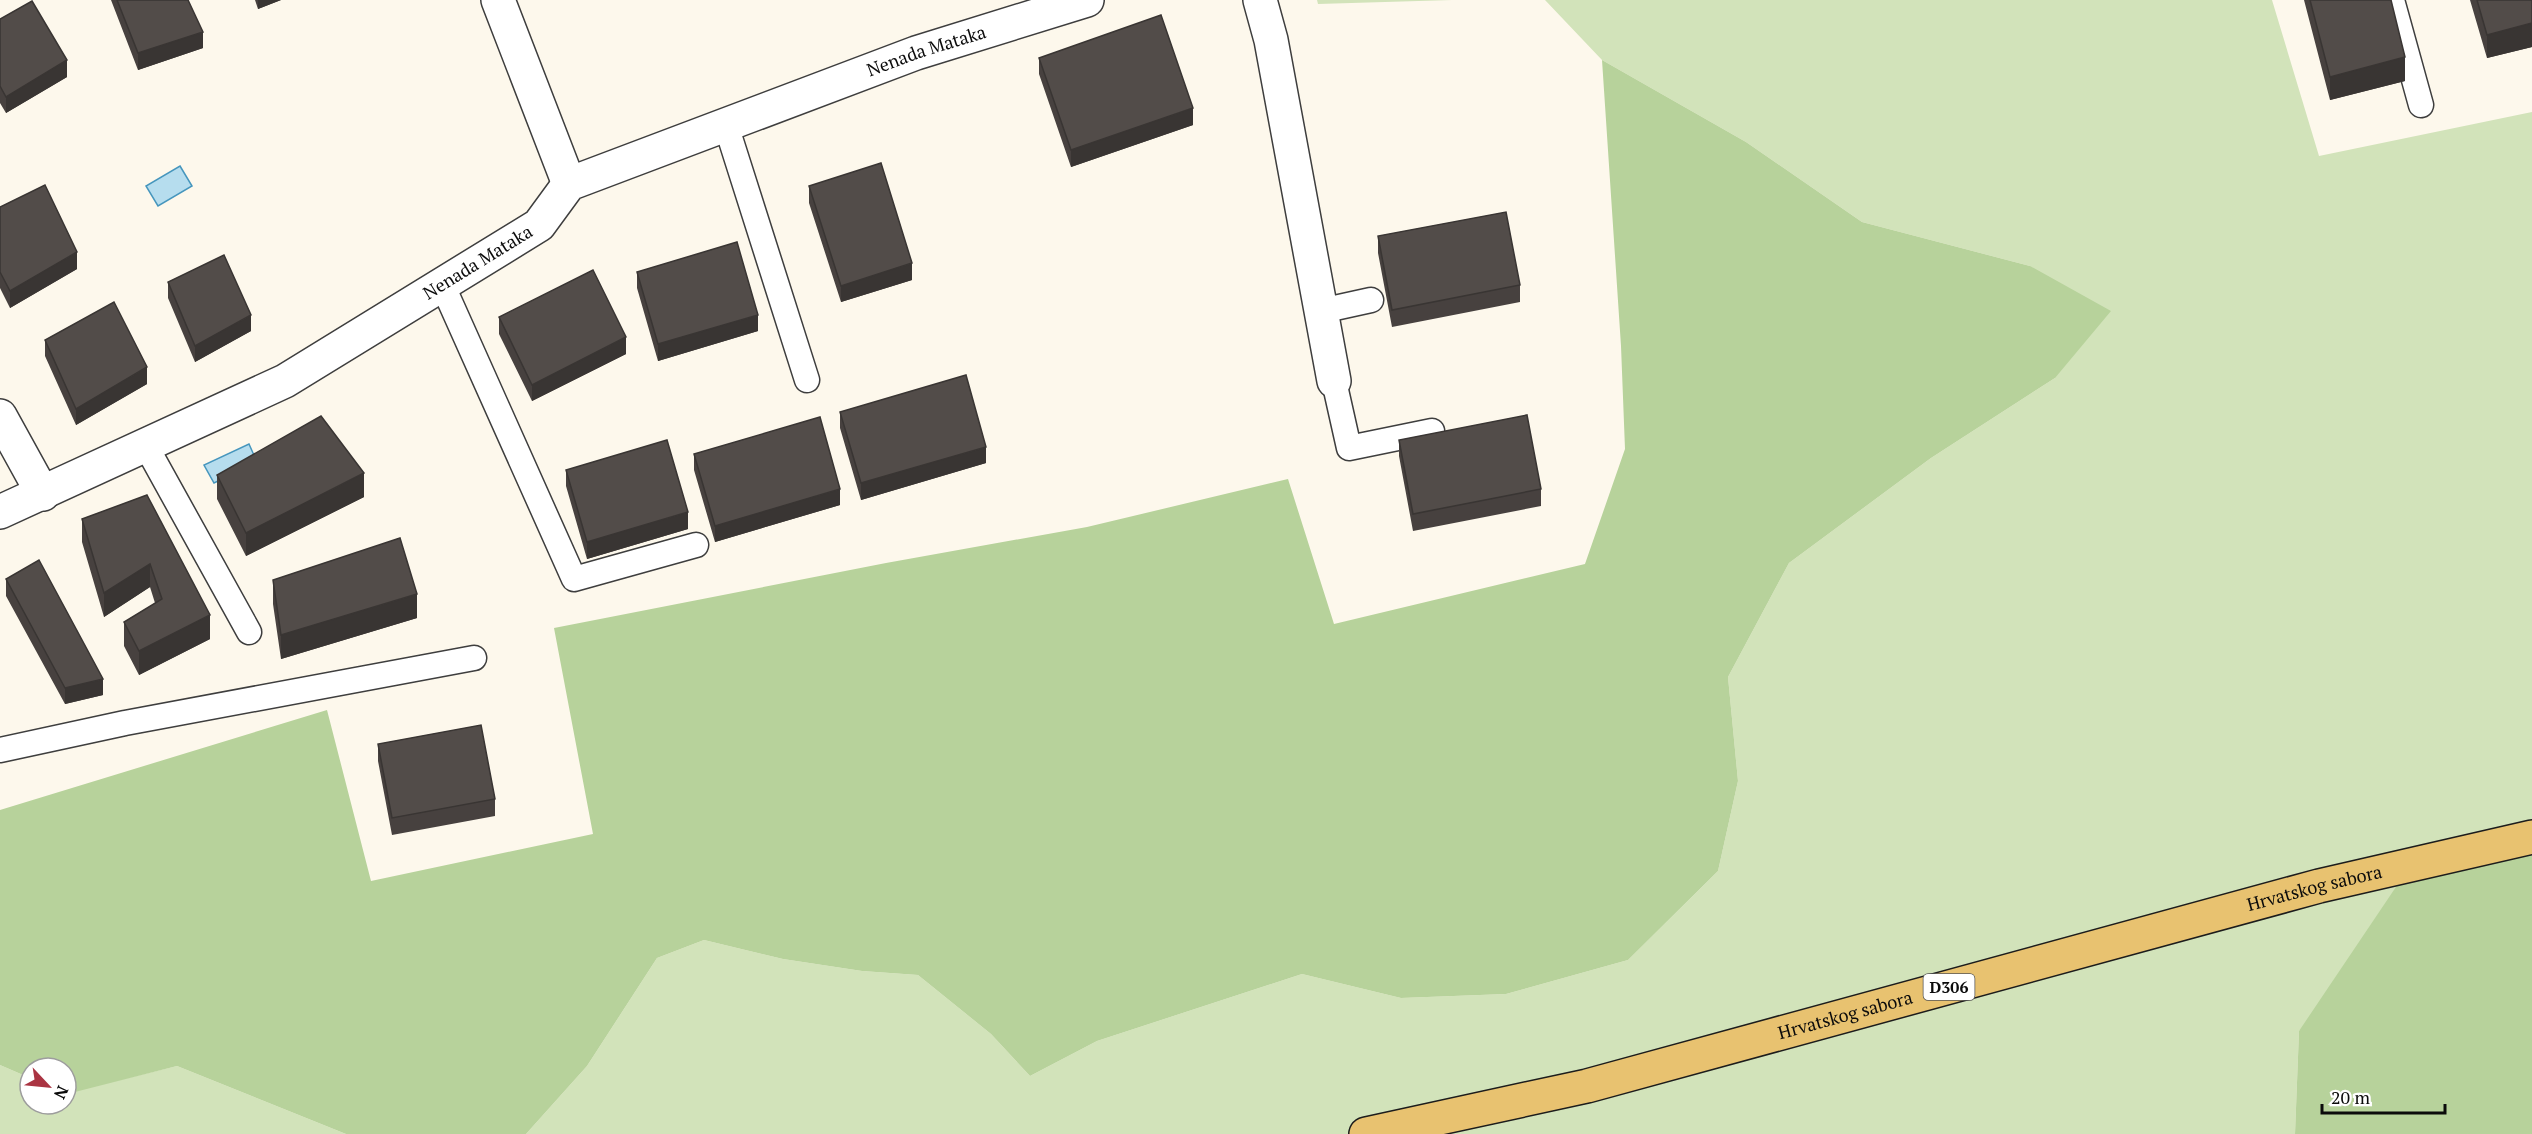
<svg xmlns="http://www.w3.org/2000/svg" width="2532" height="1134" font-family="'PT Serif',serif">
<rect width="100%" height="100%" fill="#fdf8ec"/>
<!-- green -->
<path fill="#d2e3ba" d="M1317,0H1452L1318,4Z
M1545,0H2272L2319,156L2532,112V842L2299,1031L2295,1134H526L587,1066L657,958L704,940L783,959L862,971L918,975L991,1034L1030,1076L1097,1041L1302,974L1401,998L1506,994L1628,960L1718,871L1738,781L1728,677L1789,563L1931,458L2055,378L2030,266L1862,222L1746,142L1602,60Z
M0,1065L30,1078V1104H66V1093L177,1066L346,1134H0Z"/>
<!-- forest -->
<path fill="#b7d29b" d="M1602,60L1746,142L1862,222L2030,266L2111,311L2055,378L1931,458L1789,563L1728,677L1738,781L1718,871L1628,960L1506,994L1401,998L1302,974L1097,1041L1030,1076L991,1034L918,975L862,971L783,959L704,940L657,958L587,1066L526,1134H346L177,1066L67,1094L66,1068H30V1078L0,1065V810L327,710L371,881L593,834L554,628L886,563L1087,527L1288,479L1334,624L1585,564L1625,449L1621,346Z
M2532,842V1134H2295L2299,1031L2404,875Z"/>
<!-- water -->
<path fill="#b6ddee" stroke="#4696bd" stroke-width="1.5" d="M180,166L192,186L158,206L146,186Z
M249,444L257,462L214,483L204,465Z"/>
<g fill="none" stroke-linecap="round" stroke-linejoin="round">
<!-- lane casing -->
<g stroke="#3e3e3e" stroke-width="27">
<path id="lane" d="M2392,0L2421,105
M726,125L807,380
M442,284L574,579L696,545
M1321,311L1371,300
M1334,381L1349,448L1432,431
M146,446L249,632
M0,750L125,723L474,658"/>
</g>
<!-- street casing -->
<g stroke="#3e3e3e" stroke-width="36">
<g id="street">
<path d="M498,0L569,184"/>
<path d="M1260,0L1271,40L1334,381"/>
<path d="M0,416L43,494"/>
<path id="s1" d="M0,512L285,381L539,225L569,184L916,53L1087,0"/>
</g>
</g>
<!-- primary casing -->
<g stroke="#1c1c1c" stroke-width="36">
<g id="primary">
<path id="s2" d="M1366,1134L1587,1086L2319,886L2532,837"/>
</g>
</g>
<!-- lane -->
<use href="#lane" stroke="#fff" stroke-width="24"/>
<!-- street -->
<use href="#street" stroke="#fff" stroke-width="33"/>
<!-- primary -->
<use href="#primary" stroke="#e8c270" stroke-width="33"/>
</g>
<!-- wall -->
<path fill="#47413f" d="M111,0H188L203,48L138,70Z
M255,0H281L258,9Z
M2304,0H2391L2405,81L2330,100Z
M2470,0H2532V47L2487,58Z
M0,19L67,77L6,113L0,103Z
M1039,58L1193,125L1071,167L1039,74Z
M809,186L912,280L841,302L809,203Z
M0,207L77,269L10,308L0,288Z
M1378,236L1520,285V302L1392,327L1378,253Z
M637,272L758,331L658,361L637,288Z
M168,282L251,331L195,362L168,298Z
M499,317L626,354L532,401L499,334Z
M45,340L147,384L76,425L45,356Z
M840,412L986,463L861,500L840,428Z
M1399,440L1541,489V506L1413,531L1399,456Z
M694,454L840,505L715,542L694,470Z
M566,470L688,529L587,559L566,486Z
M217,475L364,497L246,556L217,499Z
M147,495L210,639L139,675L124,646V622L155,603L150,587L104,617L82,542V519Z
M6,579L103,695L65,704L6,596Z
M273,580L417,618L281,659L273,604Z
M378,744L495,799V816L392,835L378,761Z"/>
<!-- shaded-wall -->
<path fill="#393533" d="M258,0H281L258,9Z
M2532,23V47L2487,58V35Z
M203,32V48L138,70V53Z
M2405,57V81L2330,100V77Z
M67,60V77L6,113V97Z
M1193,108V125L1071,167V150Z
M77,252V269L10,308V291Z
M912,263V280L841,302V286Z
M251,315V331L195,362V346Z
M758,315V331L658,361V344Z
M626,337V354L532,401V385Z
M147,367V384L76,425V409Z
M986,447V463L861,500V483Z
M364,473V497L246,556V533Z
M840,489V505L715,542V526Z
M688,512V529L587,559V542Z
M150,564V587L104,617V593Z
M417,594V618L281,659V635Z
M210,615V639L139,675V651Z
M103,679V695L65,704V688Z"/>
<!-- building -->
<path fill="#524c49" stroke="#393533" stroke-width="1.5" d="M117,0H188L203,32L138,53Z
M2310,0H2391L2405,57L2330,77Z
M2477,0H2532V23L2487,35Z
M32,1L67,60L6,97L0,86V19Z
M1161,15L1193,108L1071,150L1039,58Z
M881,163L912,263L841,286L809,186Z
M45,185L77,252L10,291L0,272V207Z
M1506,212L1520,285L1392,310L1378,236Z
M737,242L758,315L658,344L637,272Z
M224,255L251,315L195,346L168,282Z
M593,270L626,337L532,385L499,317Z
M114,302L147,367L76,409L45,340Z
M966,375L986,447L861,483L840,412Z
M1527,415L1541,489L1413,514L1399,440Z
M321,416L364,473L246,533L217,475Z
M820,417L840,489L715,526L694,454Z
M667,440L688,512L587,542L566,470Z
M147,495L210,615L139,651L124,622L162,599L150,564L104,593L82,519Z
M400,538L417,594L281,635L273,580Z
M39,560L103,679L65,688L6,579Z
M481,725L495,799L392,818L378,744Z"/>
<g text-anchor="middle" stroke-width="6" stroke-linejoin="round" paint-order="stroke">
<!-- shield labels -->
<rect fill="#fff" stroke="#545454" stroke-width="1.5" x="1923.5" y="974" width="51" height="26" rx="4.5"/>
<g font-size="16" font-weight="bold" fill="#0b0b0b">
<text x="1949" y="993">D306</text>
</g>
<!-- street labels -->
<g font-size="18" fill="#0b0b0b" stroke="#fff">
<text dy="6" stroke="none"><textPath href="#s1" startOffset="1044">Nenada Mataka</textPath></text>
<text dy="6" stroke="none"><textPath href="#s1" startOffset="540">Nenada Mataka</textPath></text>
<text dy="6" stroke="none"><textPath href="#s2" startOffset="980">Hrvatskog sabora</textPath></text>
<text dy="6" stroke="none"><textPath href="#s2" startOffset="494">Hrvatskog sabora</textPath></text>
</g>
</g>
<!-- north arrow -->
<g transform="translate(48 1086) rotate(116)"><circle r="28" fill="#ffffff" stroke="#9d9d9d" stroke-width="1.5"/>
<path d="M0-4.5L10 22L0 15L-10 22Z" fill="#aa3442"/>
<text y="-9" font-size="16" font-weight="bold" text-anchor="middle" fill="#0b0b0b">N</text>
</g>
<!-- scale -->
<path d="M2322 1104v9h123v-9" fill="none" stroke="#0b0b0b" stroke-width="3"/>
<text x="2331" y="1104" font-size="18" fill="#0b0b0b" stroke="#ffffff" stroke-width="4.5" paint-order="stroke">20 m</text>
</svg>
